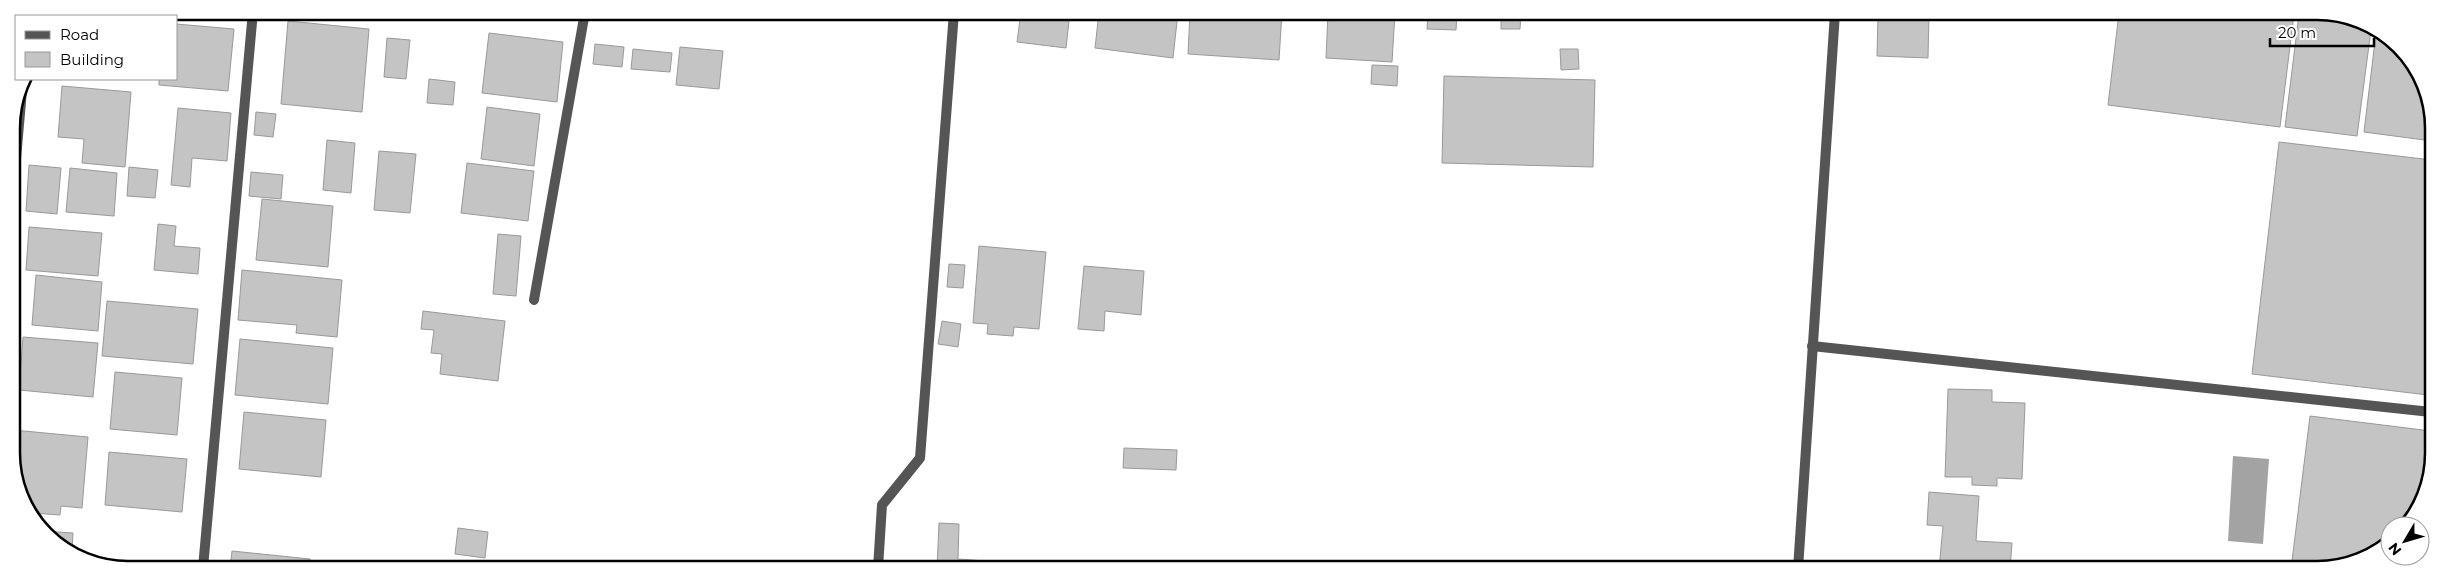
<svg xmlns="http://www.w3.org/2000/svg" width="2445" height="581" font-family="Montserrat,sans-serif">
<rect width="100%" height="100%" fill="#fff"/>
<!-- water -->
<path fill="#a3a3a3" d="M2233,456L2269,459L2263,544L2228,541Z"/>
<!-- building -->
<path fill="#c4c4c4" stroke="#999" d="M128,11H136V16H103Z
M1021,12H1070L1066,48L1017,42Z
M1099,12H1178L1173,58L1095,48Z
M1190,12H1282L1279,60L1188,54Z
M1328,13H1395L1392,62L1326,58Z
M1428,13H1457L1456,30L1427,29Z
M1501,13H1521L1520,29H1501Z
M1878,13H1929L1928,58L1877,56Z
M2119,13L2294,14L2280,127L2108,105Z
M2299,14H2340L2371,30L2357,136L2285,127Z
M288,21L369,29L362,112L281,104Z
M176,24L234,29L228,91L159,85V79H176Z
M489,33L563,42L557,102L482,93Z
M2376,33L2400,46L2432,106V141L2364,132Z
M387,38L410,40L406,79L384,77Z
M595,44L624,47L622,67L593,64Z
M680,47L723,51L719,89L676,85Z
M633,49L672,53L670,72L631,69Z
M1560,49H1578L1579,69L1561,70Z
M1372,65L1398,66L1397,86L1371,84Z
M1444,76L1595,80L1593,167L1442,163Z
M429,79L455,82L453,105L427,103Z
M62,86L131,92L125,167L82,163L84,139L58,137Z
M487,107L540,114L534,166L481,159Z
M178,108L231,113L227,161L192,158L190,187L171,185Z
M256,112L276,114L273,137L254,135Z
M327,140L355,143L351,193L323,190Z
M2279,142L2432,160L2431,361L2428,395L2252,374Z
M379,151L416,154L410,213L374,210Z
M467,163L534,171L528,221L461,213Z
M29,165L61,168L57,214L26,211Z
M129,167L158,170L155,198L127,196Z
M70,168L117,173L114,216L66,212Z
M251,172L283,175L281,199L249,196Z
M262,199L333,206L328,267L256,260Z
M158,224L176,226L174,246L200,248L198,274L154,270Z
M29,227L102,233L98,276L26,270Z
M498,234L521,236L516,296L493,294Z
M979,246L1046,252L1039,329L1014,327L1013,336L987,334L988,324L973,323Z
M949,264L965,265L963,288L947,287Z
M1084,266L1144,271L1141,315L1105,311L1104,331L1078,329Z
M242,270L342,280L337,337L296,333L297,325L238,320Z
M36,275L102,282L98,331L32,325Z
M107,301L198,309L193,364L102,356Z
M423,311L505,321L498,381L440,374L442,354L431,353L434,330L421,329Z
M942,321L961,324L958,347L938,344Z
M23,337L98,343L93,397L19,390Z
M240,339L333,348L328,404L235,395Z
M115,372L182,378L177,435L110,429Z
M1948,389L1992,390V402L2025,403L2022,479L1997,478V486L1972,485V477H1945Z
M244,412L326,420L321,477L239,469Z
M2310,416L2431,431V476L2402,526H2390V542L2324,570L2291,569Z
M13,430L88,437L82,508L61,506L60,515L33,513L14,476Z
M1124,448L1177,450L1176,470L1123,468Z
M109,452L187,459L182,512L105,505Z
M1929,492L1979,496L1976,541L2012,543L2010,569H1939L1943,526L1927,525Z
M939,523L959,524L958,559L986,561L985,568H937Z
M458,528L488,532L485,558L455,554Z
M43,531L73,533L72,550L46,536Z
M232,551L310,559V568H230Z"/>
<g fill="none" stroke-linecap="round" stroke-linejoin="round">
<!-- lane -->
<path stroke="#555" stroke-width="10" d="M534,300L585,12
M1812,346L2431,412"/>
<!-- street -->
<path stroke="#555" stroke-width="10" d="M12,204L23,79
M203,568L253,11
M878,568L882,505L920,458L954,12
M1798,569L1835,13"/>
</g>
<!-- crop -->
<path d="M0 0H2445V581H0ZM128 20H2317A108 108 0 0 1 2425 128V453A108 108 0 0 1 2317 561H128A108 108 0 0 1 20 453V128A108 108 0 0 1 128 20Z" fill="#fff" fill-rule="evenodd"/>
<path fill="none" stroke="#000" stroke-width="2.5" d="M128 20H2317A108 108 0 0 1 2425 128V453A108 108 0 0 1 2317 561H128A108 108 0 0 1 20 453V128A108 108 0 0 1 128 20Z"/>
<!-- legend -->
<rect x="15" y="15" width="162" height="65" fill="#ffffff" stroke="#999999"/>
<rect x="25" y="31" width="25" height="8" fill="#555555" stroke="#999999"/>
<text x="60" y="40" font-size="15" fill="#000000">Road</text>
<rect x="25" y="52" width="25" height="15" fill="#c4c4c4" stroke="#999999"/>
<text x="60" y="65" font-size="15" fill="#000000">Building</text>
<!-- north arrow -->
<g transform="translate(2405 541) rotate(232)"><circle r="24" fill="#ffffff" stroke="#999999"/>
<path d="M0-4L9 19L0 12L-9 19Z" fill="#000000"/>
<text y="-8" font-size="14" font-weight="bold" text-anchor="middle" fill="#000000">N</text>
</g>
<!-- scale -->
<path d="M2270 38v8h104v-8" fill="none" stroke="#000000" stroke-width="2.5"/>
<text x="2278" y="38" font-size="15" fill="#000000" stroke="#ffffff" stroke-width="4" paint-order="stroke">20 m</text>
</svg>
